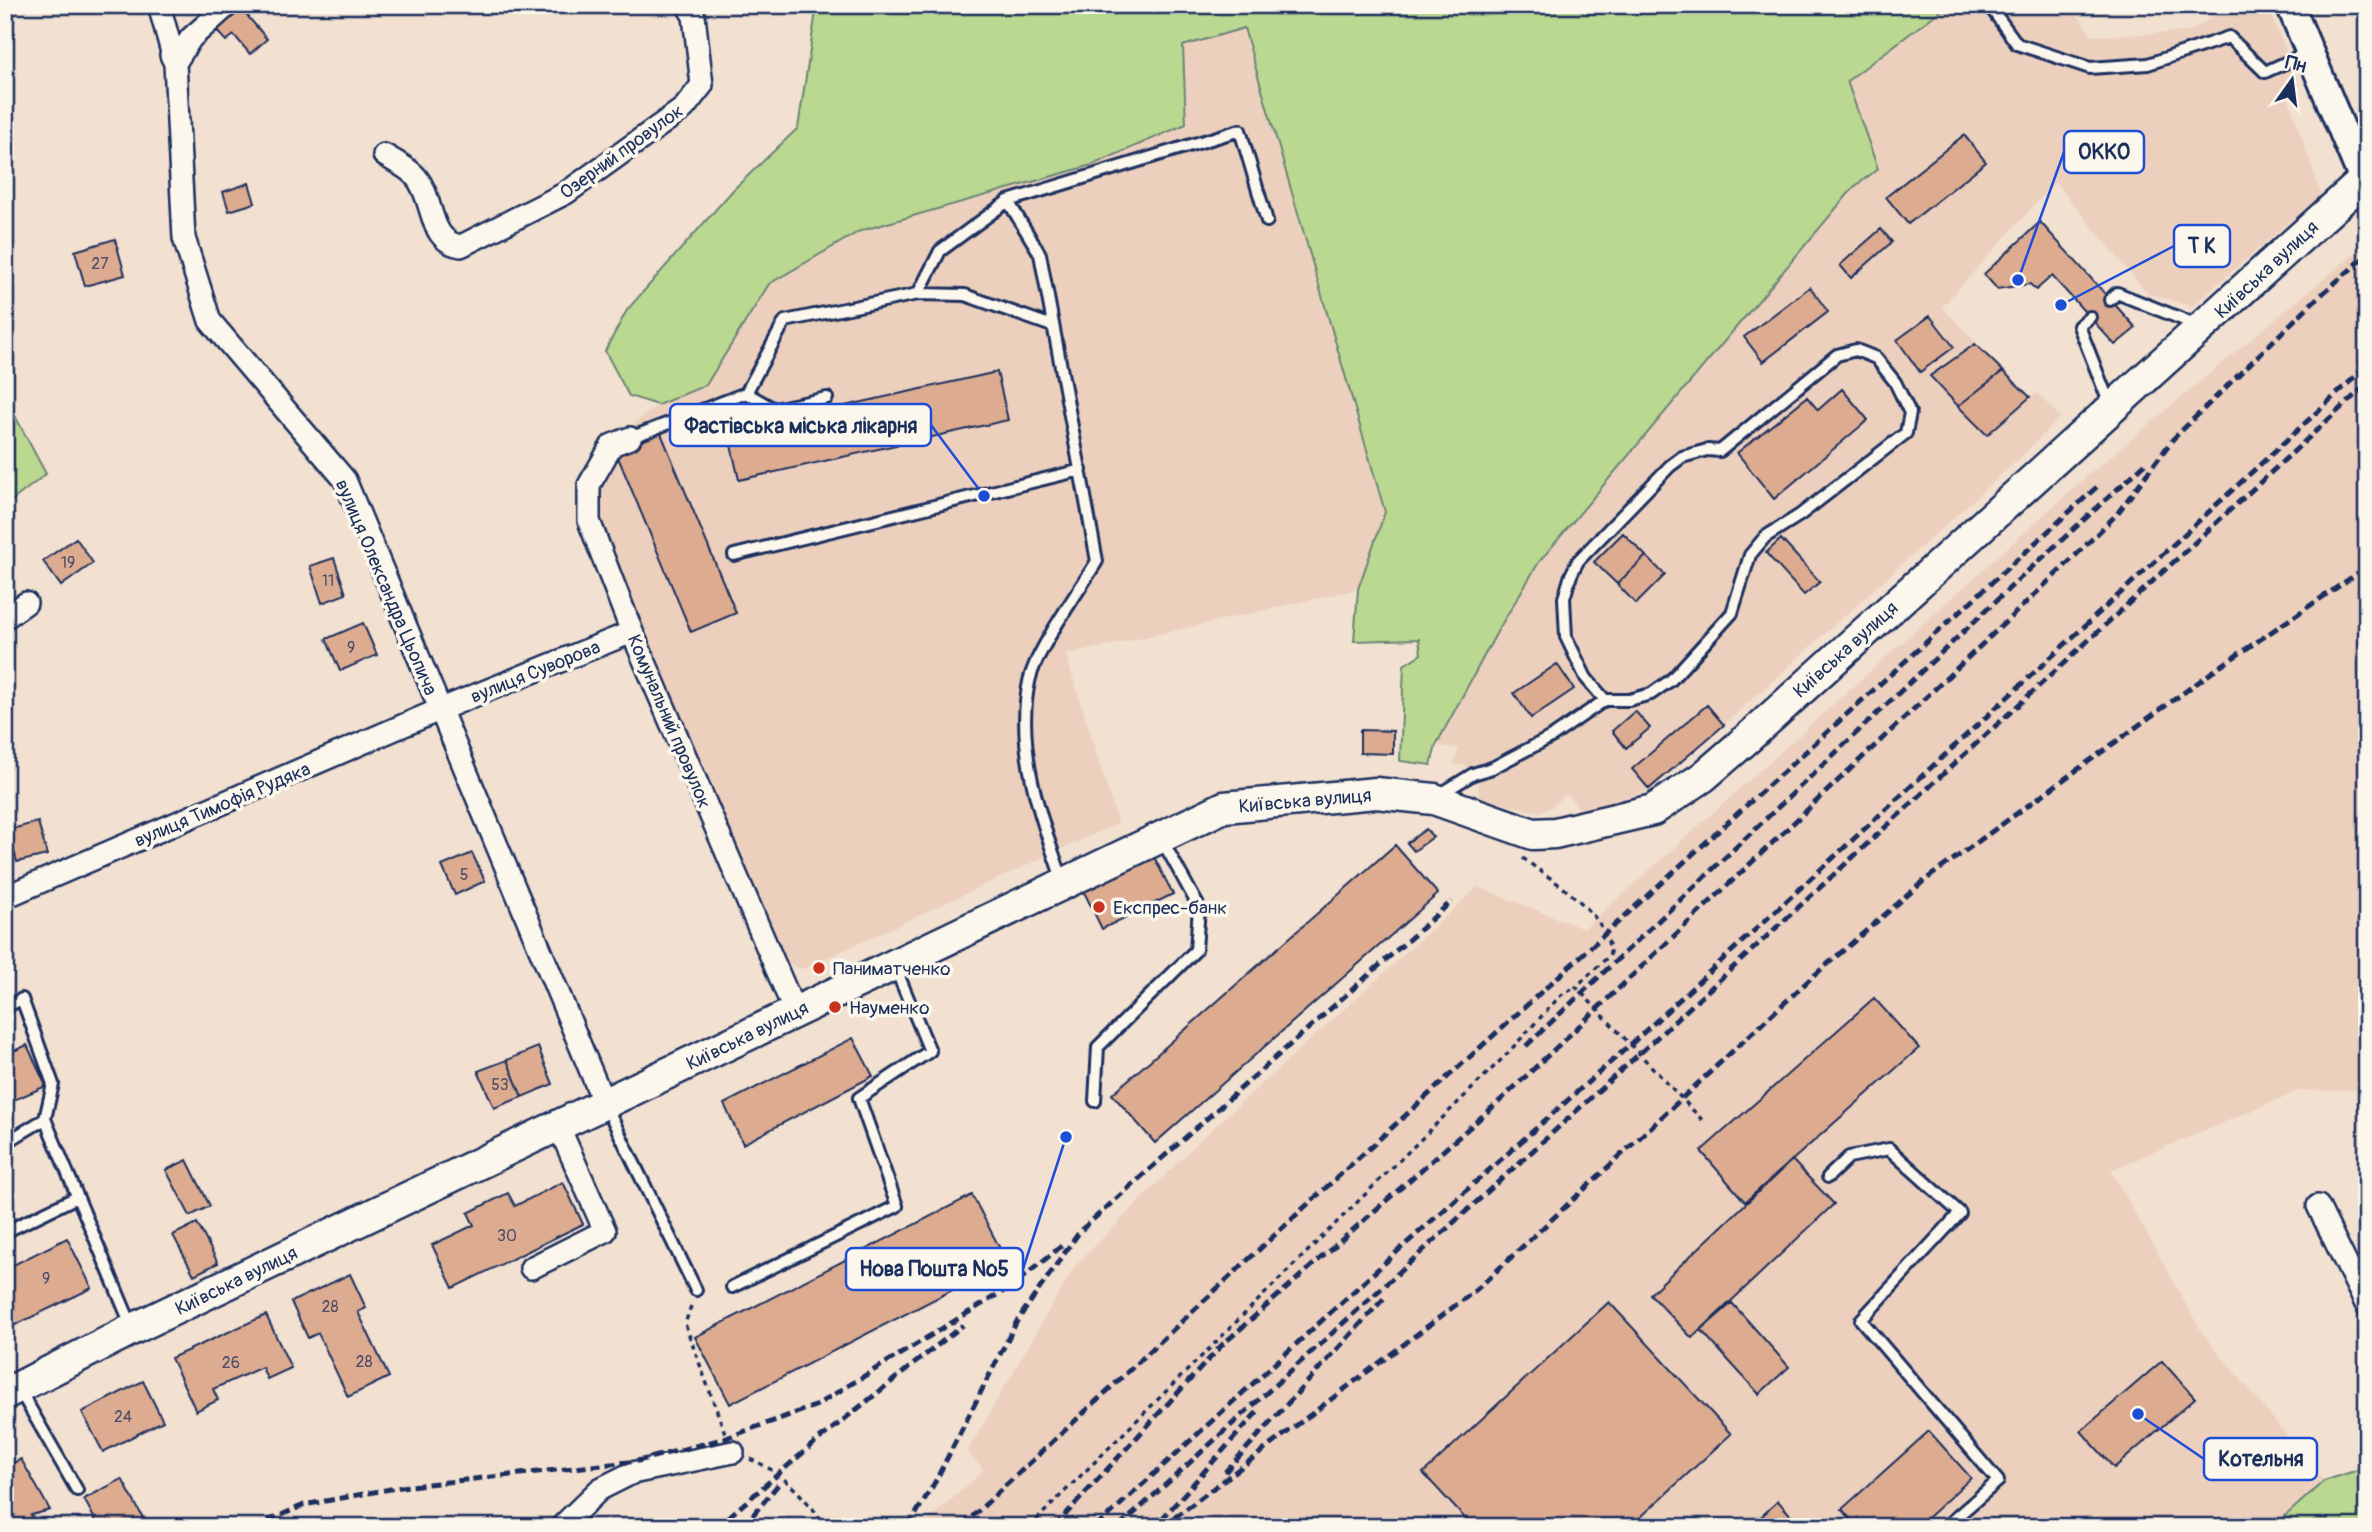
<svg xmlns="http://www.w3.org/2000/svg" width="2372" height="1532" font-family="Pangolin,sans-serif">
<rect width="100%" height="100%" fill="#f2e0d0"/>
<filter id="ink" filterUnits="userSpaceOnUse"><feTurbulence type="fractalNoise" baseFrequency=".0143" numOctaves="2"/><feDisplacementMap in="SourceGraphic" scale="14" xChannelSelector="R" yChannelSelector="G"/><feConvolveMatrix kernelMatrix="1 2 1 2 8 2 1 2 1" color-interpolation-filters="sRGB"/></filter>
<g filter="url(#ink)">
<!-- built -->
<path fill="#ecd0bd" d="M1948,5H2070L2093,36L2189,32L2232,5H2267L2300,85L2288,96L2321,195L2192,306L2148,294L2055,182L1942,307L2029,397L2038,393L2060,417L2022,456L1650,791L1581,810L1567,794L1551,807L1540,812L1485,800L1479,794L1478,779L1466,766L1453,764L1459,749L1436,745L1497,632L1539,562L1854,187L1878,169L1847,81Z
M1243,28L1385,512L1358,589L1066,655L1118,823L803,969L782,962L581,480L612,440L658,405L706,385L769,284L860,231L1092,165L1183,45Z
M2367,243V1090L2298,1091L2111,1170L2201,1331L2324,1481L2273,1527H921L984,1470L967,1452L1074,1267L1198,1142L1478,887L1584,929L2087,476Z"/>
<!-- green -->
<path fill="#bad890" stroke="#6a8477" stroke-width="2" d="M817,5H1849L1854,11L1896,6L1948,5L1847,81L1878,169L1854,187L1539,562L1497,632L1436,745L1431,765L1400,761L1404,665L1421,654L1419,639L1354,641L1358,589L1385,512L1244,28L1183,46L1186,124L1092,165L860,231L769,284L706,385L658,405L629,396L605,351L627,310L733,190L798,128Z
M5,397L46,474L5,506Z
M2367,1467V1527H2273L2324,1481Z"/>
<!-- building -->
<path fill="#ddac90" stroke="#1b2f5e" stroke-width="2" d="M240,7L267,39L250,54L234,35L226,41L215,29Z
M1964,135L1986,162L1908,224L1886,197Z
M249,183L255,203L229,211L223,192Z
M2040,222L2136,328L2115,345L2052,276L2036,290L2030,284L1997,289L1984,274Z
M1881,229L1892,242L1851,278L1840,265Z
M115,239L125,275L85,286L75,251Z
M1810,287L1828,312L1763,362L1744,337Z
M1930,316L1954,347L1920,372L1897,340Z
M1975,344L2003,371L1958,406L1930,376Z
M2003,371L2030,397L1987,435L1958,406Z
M997,372L1008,420L739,480L728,432Z
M1842,389L1868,420L1774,499L1737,453L1807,397L1818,410Z
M660,431L736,613L691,632L615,450Z
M1623,533L1646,556L1617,584L1594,562Z
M76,538L93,563L61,586L43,561Z
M1781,539L1820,582L1804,595L1766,553Z
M1646,556L1665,575L1636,604L1617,584Z
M334,558L346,594L322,603L310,566Z
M363,623L377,655L340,671L326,639Z
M1557,664L1574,689L1531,718L1514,693Z
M1707,705L1724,725L1649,789L1632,769Z
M1635,711L1650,728L1626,748L1612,731Z
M1360,730L1393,731V754L1360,753Z
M38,822L47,855L17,862L8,830Z
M1426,829L1433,837L1414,851L1407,843Z
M1395,845L1438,894L1155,1143L1112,1094Z
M472,853L485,881L455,895L442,866Z
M1154,857L1173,894L1102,929L1084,892Z
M1874,998L1919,1048L1745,1202L1701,1151Z
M853,1038L873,1076L743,1144L724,1104Z
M27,1045L46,1086L5,1104V1055Z
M538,1047L553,1084L522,1097L507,1060Z
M507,1060L522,1097L494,1108L478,1071Z
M187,1160L210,1206L190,1216L166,1170Z
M1792,1160L1834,1204L1692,1338L1650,1294Z
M563,1182L583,1224L453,1288L432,1245L474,1225L468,1213L508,1193L515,1206Z
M972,1195L1007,1262L730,1404L695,1337Z
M197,1223L218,1263L194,1275L173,1235Z
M67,1238L92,1288L5,1330V1269Z
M350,1274L366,1308L358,1312L389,1377L348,1397L318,1333L308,1338L291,1302Z
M1609,1302L1731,1434L1630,1527H1473L1423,1473Z
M1732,1303L1789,1367L1759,1394L1701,1330Z
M266,1315L291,1368L267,1379L262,1367L213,1389L218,1400L196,1411L171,1358Z
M2162,1361L2195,1398L2114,1468L2081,1431Z
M143,1381L163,1421L103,1452L82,1412Z
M1929,1431L1971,1478L1917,1527H1857L1842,1509Z
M21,1459L50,1510L31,1515L38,1524L34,1527H5V1467Z
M122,1479L148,1527H99L84,1499Z
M1778,1501L1801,1527H1750Z"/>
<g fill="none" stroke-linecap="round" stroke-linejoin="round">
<!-- service casing -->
<g stroke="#1b2f5e" stroke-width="16">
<path id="service" d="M1989,5L2017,44L2090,68L2148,64L2229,37L2265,72L2309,52
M1008,201L1040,254L1097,561C1080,590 1035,651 1029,682C1015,747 1041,821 1063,881
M918,294L965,295L1052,326
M2110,300L2117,293L2197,325
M2090,317L2079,326L2110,405
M746,393L774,409L827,398
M630,438L746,393L785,321L918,294L940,251L1008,201L1240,130L1267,221
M734,555L1081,470
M1439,795L1473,774L1492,768L1553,736L1605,700H1629L1651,694L1671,680L1732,613L1750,555L1765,537L1800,515L1906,433L1910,413L1895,382L1876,358L1856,350L1837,355L1720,451L1707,450L1682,457L1670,466L1578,561L1571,575L1564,598L1566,637L1586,678L1605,700
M5,1007L22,999L53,1084L45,1119L132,1327
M1095,1101L1098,1047L1196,950L1199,907L1162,840
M605,1104L696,1290
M5,1143L45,1119
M1828,1177L1849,1157L1889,1149L1960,1213L1861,1320L1998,1481L1945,1527
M5,1232L77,1197
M732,1287L897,1206L859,1098L930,1051L895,967
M19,1389L77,1490"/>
</g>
<!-- minor casing -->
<g stroke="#1b2f5e" stroke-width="26">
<path id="minor" d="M159,5L175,63L184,238L210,321L345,480L604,1103
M171,55L175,63L191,38L228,5
M384,155C394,161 409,168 416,177C435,199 427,241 461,246L566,193L684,108L702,85L694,16L687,5
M630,438L612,445L589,485V521L632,632L795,1012
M5,618L26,603
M5,897L439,710L632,632
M2318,1206L2367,1306
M531,1268L605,1231L558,1125
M561,1527L600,1489L632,1473L733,1452"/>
</g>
<!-- tertiary casing -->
<g stroke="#1b2f5e" stroke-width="32">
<path id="tertiary" d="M2290,5L2363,180"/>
</g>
<!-- secondary casing -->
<g stroke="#1b2f5e" stroke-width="35">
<path id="secondary" d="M5,1394L133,1329L1224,807L1376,793L1434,799L1533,834L1555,833L1653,810L1703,777L1748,738L2367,177"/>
</g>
<!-- path -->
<path stroke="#1b2f5e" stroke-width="3.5" stroke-dasharray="5 5" stroke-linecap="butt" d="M1523,858C1553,882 1610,913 1610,955L1576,987L1705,1123
M691,1306L685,1324L725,1433
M750,1459C782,1471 806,1499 827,1527
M1029,1527L1506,1055L1561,995L1576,987"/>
<!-- service -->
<use href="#service" stroke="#fbf7ec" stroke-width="10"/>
<!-- minor -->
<use href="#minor" stroke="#fbf7ec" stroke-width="21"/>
<!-- tertiary -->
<use href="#tertiary" stroke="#fbf7ec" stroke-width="26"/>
<!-- secondary -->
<use href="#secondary" stroke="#fbf7ec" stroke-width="30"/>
<!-- rail -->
<path stroke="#1b2f5e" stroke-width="5" stroke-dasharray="10 5" stroke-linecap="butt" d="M1526,1046L2018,580L2147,462
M1007,1290L1064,1244
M1225,1472L1386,1296
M1161,1520L1259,1410
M254,1527L304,1505L401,1487L638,1461L726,1438L815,1406L1015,1284
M717,1527L813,1444L963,1325
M743,1527L781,1481
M908,1527L935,1482L1017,1321L1080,1231L1452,901
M961,1527L1308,1204L2099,485
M1054,1527L1222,1345L1503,1098L2071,560L2117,514L2173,439L2314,301L2367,255
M1096,1527L1400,1249L1630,1045L2367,366
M1119,1527L1639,1054L2367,384
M1162,1527L1477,1289L1809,980L1925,880L2215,670L2367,567"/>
</g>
</g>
<!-- markers -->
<g fill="#c8321e" stroke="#fbf7ec" stroke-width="2.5">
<circle cx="1099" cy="907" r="7"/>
<circle cx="819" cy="968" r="7"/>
<circle cx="835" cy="1007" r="7"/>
</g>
<g text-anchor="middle" stroke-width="7" stroke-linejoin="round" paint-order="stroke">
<!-- number labels -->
<g font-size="16" fill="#4c4e6a">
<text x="100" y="269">27</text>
<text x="68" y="568">19</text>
<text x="328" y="586">11</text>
<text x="351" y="653">9</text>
<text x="464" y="880">5</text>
<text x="500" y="1090">53</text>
<text x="507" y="1241">30</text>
<text x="46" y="1284">9</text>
<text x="330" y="1312">28</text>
<text x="364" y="1367">28</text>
<text x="231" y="1368">26</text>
<text x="123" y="1422">24</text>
</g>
<!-- street labels -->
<g font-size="19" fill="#1b2f5e" stroke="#fbf7ec">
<text transform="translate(621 151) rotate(-36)" y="7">Озерний провулок</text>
<text transform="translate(2266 269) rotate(-43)" y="7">Київська вулиця</text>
<text transform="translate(387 587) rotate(67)" y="7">вулиця Олександра Цьопича</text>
<text transform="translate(1845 649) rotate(-42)" y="7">Київська вулиця</text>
<text transform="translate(535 671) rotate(-22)" y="7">вулиця Суворова</text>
<text transform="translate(670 721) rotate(67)" y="7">Комунальний провулок</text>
<text transform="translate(1305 800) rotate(-5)" y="7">Київська вулиця</text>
<text transform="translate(222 804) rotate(-23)" y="7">вулиця Тимофія Рудяка</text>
<text transform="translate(747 1035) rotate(-26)" y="7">Київська вулиця</text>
<text transform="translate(236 1280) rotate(-26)" y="7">Київська вулиця</text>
</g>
<!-- poi labels -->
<g font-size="19" fill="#1b2f5e" stroke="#fbf7ec" text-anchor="start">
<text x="1113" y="914">Експрес-банк</text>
<text x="833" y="975">Паниматченко</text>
<text x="849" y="1014">Науменко</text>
</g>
</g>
<!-- callouts -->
<path fill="none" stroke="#1d4ed8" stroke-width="2.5" d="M2018 280L2064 152M2061 305L2174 246M984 496L931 425M1066 1137L1023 1269M2138 1414L2204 1459"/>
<g fill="#1d4ed8" stroke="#fbf7ec" stroke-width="2.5">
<circle cx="2018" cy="280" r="7"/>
<circle cx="2061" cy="305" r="7"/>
<circle cx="984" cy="496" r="7"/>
<circle cx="1066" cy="1137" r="7"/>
<circle cx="2138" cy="1414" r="7"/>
</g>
<g fill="#fbf7ec" stroke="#1d4ed8" stroke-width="2.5">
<rect x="2064" y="131" width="80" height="42" rx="7"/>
<rect x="2174" y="225" width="56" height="42" rx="7"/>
<rect x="670" y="404" width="261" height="42" rx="7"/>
<rect x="846" y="1248" width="177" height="42" rx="7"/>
<rect x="2204" y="1438" width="113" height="42" rx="7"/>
</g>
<g font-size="21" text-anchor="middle" font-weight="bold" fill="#1b2f5e">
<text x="2104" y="159">OKKO</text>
<text x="2202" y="253">Т К</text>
<text x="801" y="433">Фастівська міська лікарня</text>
<text x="934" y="1276">Нова Пошта №5</text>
<text x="2261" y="1466">Котельня</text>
</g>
<!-- margin -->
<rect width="2372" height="1532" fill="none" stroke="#fbf7ec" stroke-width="28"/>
<rect x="14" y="14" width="2344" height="1504" fill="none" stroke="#1b2f5e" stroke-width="2.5" filter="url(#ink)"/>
<!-- north arrow -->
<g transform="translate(2292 80) rotate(14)" stroke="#fbf7ec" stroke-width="5" paint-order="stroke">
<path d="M0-5L12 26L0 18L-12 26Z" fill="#1b2f5e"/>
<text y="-10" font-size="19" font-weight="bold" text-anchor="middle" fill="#1b2f5e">Пн</text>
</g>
</svg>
